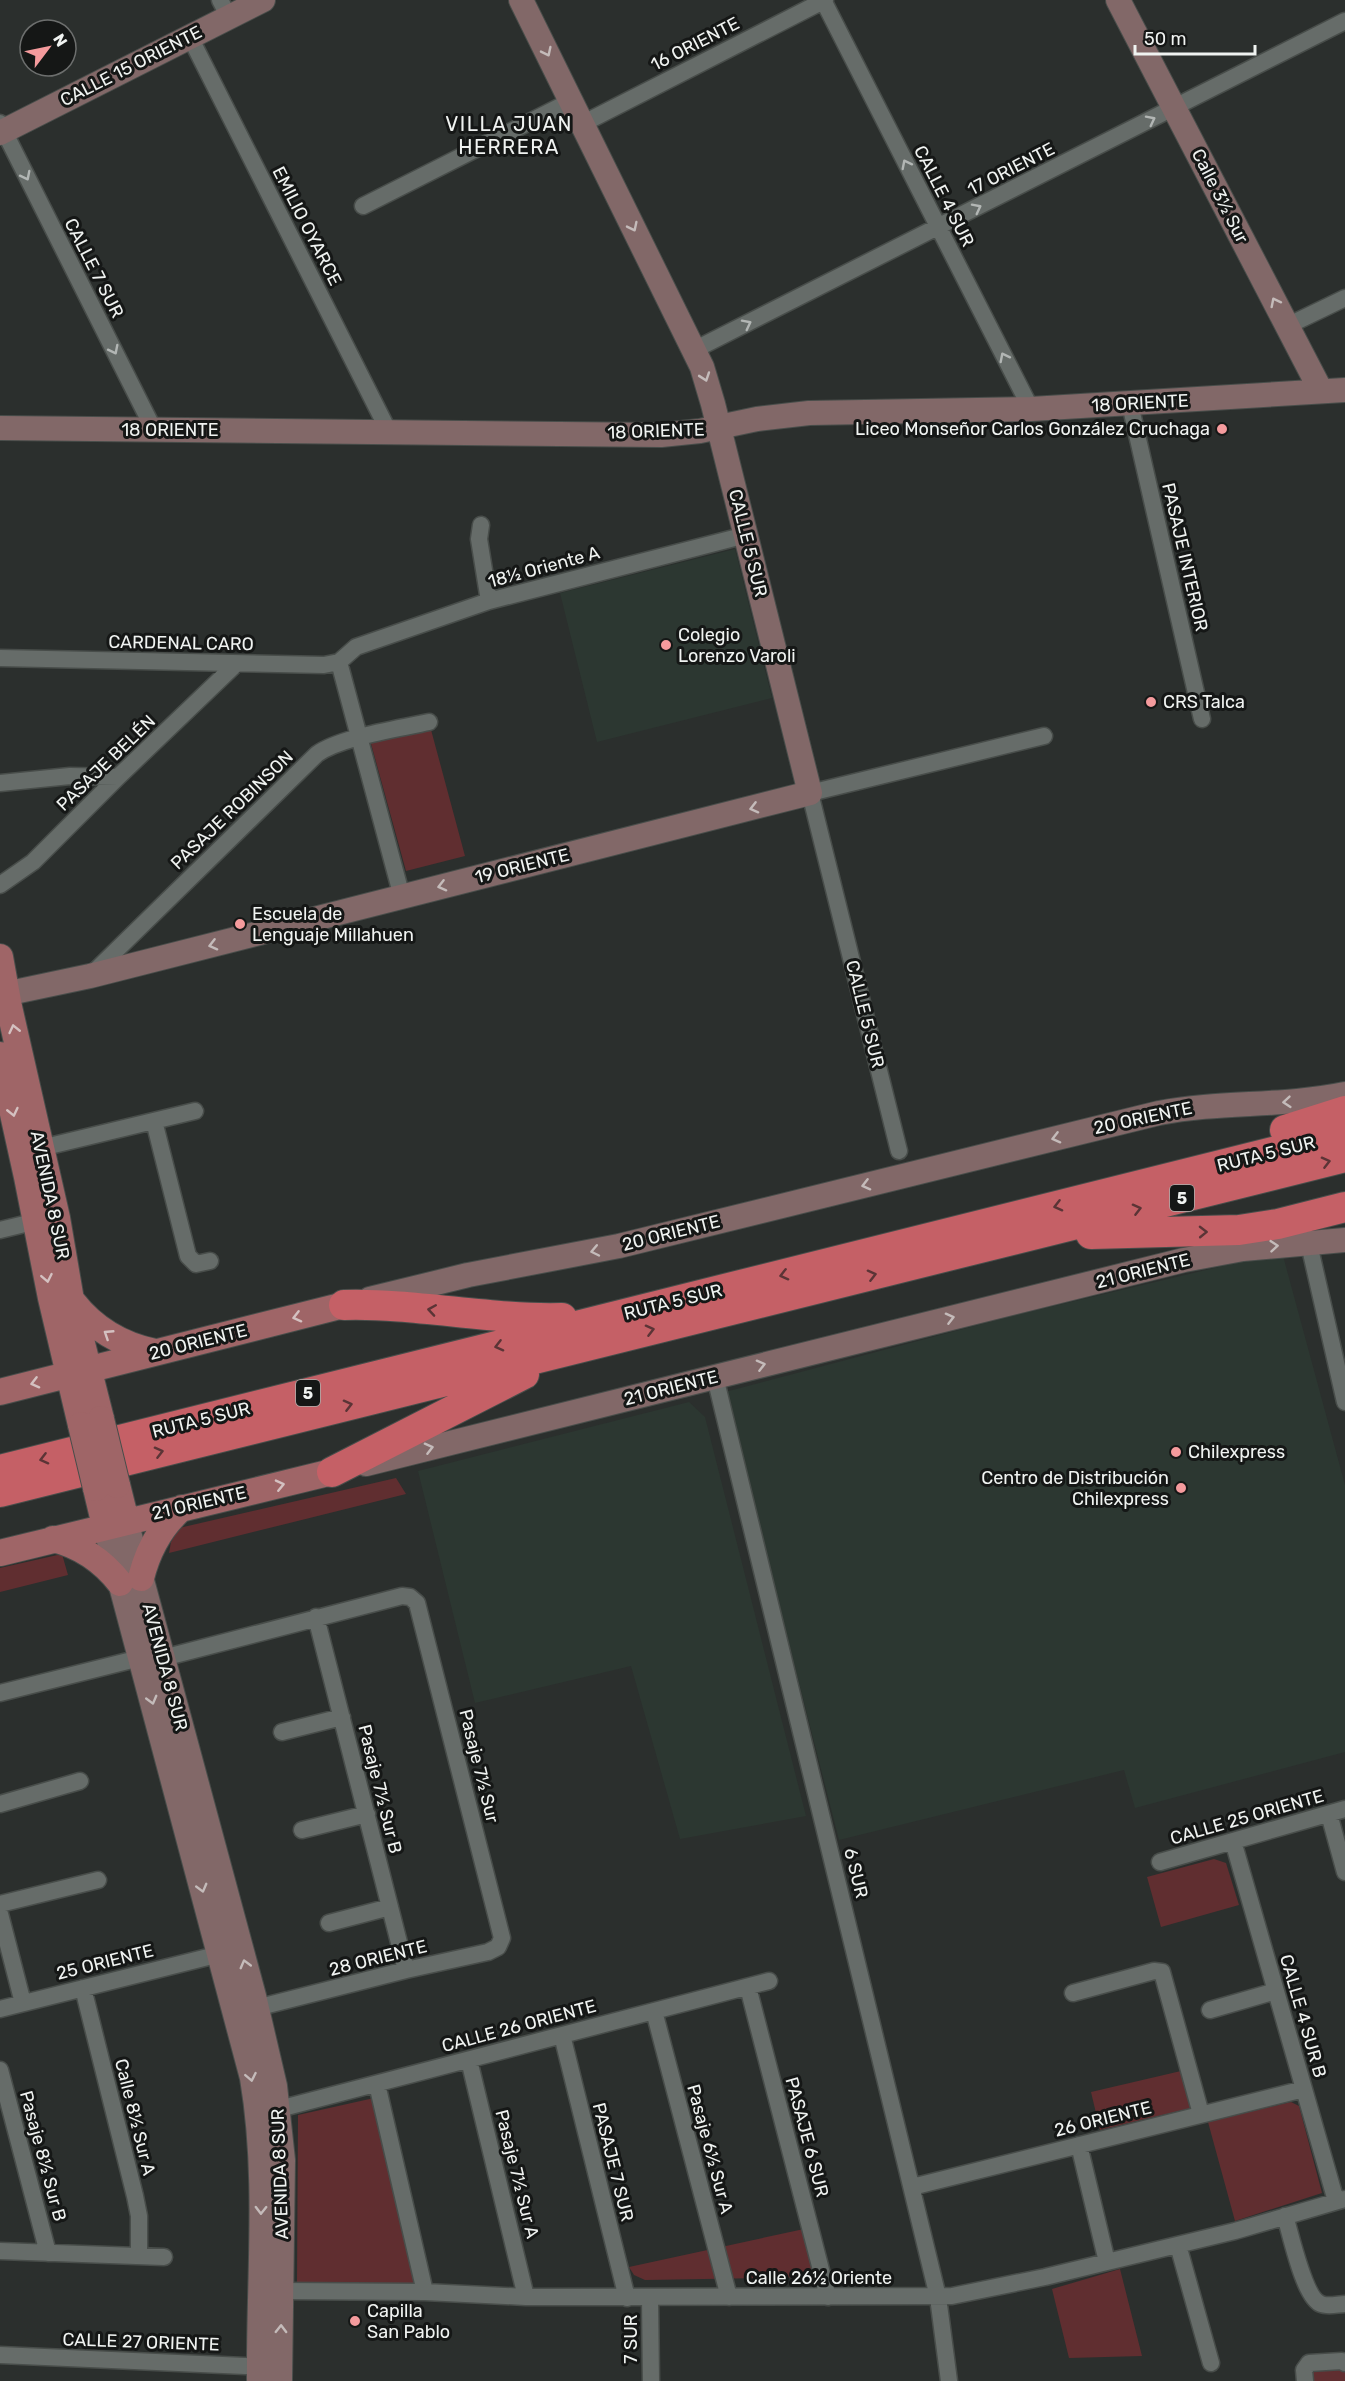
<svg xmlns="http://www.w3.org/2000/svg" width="1345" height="2381" font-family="Rubik,sans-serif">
<rect width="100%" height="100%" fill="#2b2f2d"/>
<!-- built -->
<path fill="#2c3731" d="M735,549L772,698L597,742L560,593Z
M1282,1252L1345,1485V1752L1135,1808L1124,1770L839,1840L725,1392L1012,1316Z
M689,1402L705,1417L806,1816L680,1839L631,1666L475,1703L418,1471Z"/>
<!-- green -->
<path fill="#602e30" d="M430,726L465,856L406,871L370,740Z
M396,1478L406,1494L169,1553L171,1542L179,1528Z
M62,1554L68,1575L0,1592V1568Z
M1214,1859L1226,1863L1239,1905L1161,1927L1147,1877Z
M1181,2071L1191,2108L1100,2130L1091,2092Z
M374,2098L416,2283H297L298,2115Z
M1291,2102L1299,2106L1322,2193L1235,2221L1208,2122Z
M804,2229L815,2277L645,2280L634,2275L629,2267Z
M1120,2269L1142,2356L1069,2358L1052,2289Z
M1345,2362V2381H1309L1308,2364Z"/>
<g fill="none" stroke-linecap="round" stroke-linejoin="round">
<!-- street casing -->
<g stroke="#484d4a" stroke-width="19">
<path id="street" d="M220,0L229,17
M823,0L1031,409
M190,37L389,432
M0,123L154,430
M582,124L825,0
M363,206L571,101
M1287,326L1345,298
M694,350L1345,21
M1130,404L1202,719
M481,525L479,539L489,601
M0,658L324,665L339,662L356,647L489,601L746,535
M339,662L402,897
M0,783L70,776L118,777
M0,885L33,862L118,777L235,665
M91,975L317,754C341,737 398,729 429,722
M154,1121L188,1256L196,1264L210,1261
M41,1148L195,1111
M899,1151L810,793L1044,736
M0,1230L37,1221
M1309,1244L1345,1402
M715,1377L938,2297L949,2381
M316,1617L406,1970
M163,1658L402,1596L410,1597L417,1603L502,1938L498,1947L488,1952L406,1970L256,2008
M0,1693L140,1658
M282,1732L342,1717
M0,1804L80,1781
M1329,1814L1345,1872
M302,1830L367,1814
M1233,1841L1336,2201
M1160,1862L1345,1809
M0,1904L98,1880
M0,1914L23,2003
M329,1923L390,1907
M748,1987L828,2297
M83,1988L135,2196L139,2216V2256
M1073,1993L1154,1971L1162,1972L1201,2114
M0,2009L220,1954
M1210,2010L1276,1991
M654,2011L729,2297
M562,2035L627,2298
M469,2060L526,2297
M0,2070L48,2253
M377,2084L425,2292
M279,2109L769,1981
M1079,2145L1107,2262
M912,2187L1304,2089
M1285,2216C1291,2235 1304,2298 1321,2304C1328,2307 1338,2304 1345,2304
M1178,2245L1211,2363
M0,2251L164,2257
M282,2291L425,2292L526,2297L952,2296L1045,2277L1235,2231L1345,2199
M650,2298L651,2381
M0,2355L267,2367
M1305,2381L1304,2370L1309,2363L1342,2361L1345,2363"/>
</g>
<!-- secondary casing -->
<g stroke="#484d4a" stroke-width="26">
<path id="secondary" d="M1118,0L1321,391
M0,133L263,0
M0,428L661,435L700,431L757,419L809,413L1031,409L1345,390
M0,995L90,976L810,793L713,404L702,367L521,0
M370,1299L468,1275L619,1246L1159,1113C1221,1101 1283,1107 1345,1094
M366,1464L1184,1260L1243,1249L1345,1240
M126,1521L254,1996L275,2086L283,2160L280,2381
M105,1526L252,2078C269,2178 258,2280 259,2381"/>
</g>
<!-- primary casing -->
<g stroke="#484d4a" stroke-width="28">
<path id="primary" d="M0,957L9,1007L57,1218L71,1300L101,1419
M0,1055L27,1177L51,1298L81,1425
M73,1302C94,1329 121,1345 155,1352
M0,1392L344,1305
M117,1485L126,1521
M96,1488L105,1526
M53,1539C81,1546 102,1560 120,1583
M0,1553L332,1472
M141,1578C148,1550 160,1527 182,1508"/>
</g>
<!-- highway casing -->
<g stroke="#484d4a" stroke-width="32">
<path id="highway" d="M1285,1130L1345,1111
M1091,1234L1239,1230L1278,1224L1345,1207
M344,1305C417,1303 489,1320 562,1318
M0,1470L1345,1134
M332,1472L524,1374
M0,1492L1345,1157"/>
</g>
<!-- street -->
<use href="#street" stroke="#666c69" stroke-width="16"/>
<!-- secondary -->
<use href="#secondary" stroke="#826868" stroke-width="24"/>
<!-- primary -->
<use href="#primary" stroke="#9f6567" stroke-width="26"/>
<!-- highway -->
<use href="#highway" stroke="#c56066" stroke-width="30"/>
<!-- primary-bridge casing -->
<g stroke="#484d4a" stroke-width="28" stroke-linecap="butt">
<path id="primary-bridge" d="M101,1419L117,1485
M81,1425L96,1488"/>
</g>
<!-- primary-bridge -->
<use href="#primary-bridge" stroke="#9f6567" stroke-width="26"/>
</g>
<!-- one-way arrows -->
<defs><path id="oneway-chevron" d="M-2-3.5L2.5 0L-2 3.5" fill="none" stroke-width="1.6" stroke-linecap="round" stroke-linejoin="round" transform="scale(1.5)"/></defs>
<g stroke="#c4bbba">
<use href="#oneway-chevron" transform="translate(547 52) rotate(64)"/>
<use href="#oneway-chevron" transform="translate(633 227) rotate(64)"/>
<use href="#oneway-chevron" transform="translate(1275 302) rotate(-117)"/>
<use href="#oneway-chevron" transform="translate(705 377) rotate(71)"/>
<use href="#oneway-chevron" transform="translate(754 808) rotate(166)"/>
<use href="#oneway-chevron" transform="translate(442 886) rotate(166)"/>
<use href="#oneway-chevron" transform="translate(213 945) rotate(166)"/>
<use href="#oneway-chevron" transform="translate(1287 1102) rotate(175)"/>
<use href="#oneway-chevron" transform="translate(1056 1138) rotate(166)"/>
<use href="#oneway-chevron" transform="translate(866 1185) rotate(166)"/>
<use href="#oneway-chevron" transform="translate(1274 1246) rotate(-5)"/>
<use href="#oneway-chevron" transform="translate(595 1251) rotate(168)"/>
<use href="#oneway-chevron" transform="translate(950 1318) rotate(-14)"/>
<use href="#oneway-chevron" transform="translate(761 1365) rotate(-14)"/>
<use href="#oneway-chevron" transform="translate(429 1448) rotate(-14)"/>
<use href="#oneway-chevron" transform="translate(152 1700) rotate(75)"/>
<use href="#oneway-chevron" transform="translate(202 1888) rotate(75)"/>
<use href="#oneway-chevron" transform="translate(245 1964) rotate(-105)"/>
<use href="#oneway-chevron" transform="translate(251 2077) rotate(79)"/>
<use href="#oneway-chevron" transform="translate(261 2210) rotate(91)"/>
<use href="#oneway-chevron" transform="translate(281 2329) rotate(-89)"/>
</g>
<g stroke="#b2b6b4">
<use href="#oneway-chevron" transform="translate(1151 120) rotate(-27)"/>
<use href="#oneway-chevron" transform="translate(906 164) rotate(-117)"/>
<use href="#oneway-chevron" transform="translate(26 176) rotate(63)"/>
<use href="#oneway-chevron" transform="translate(977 208) rotate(-27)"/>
<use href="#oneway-chevron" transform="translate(747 324) rotate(-27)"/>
<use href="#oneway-chevron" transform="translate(114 350) rotate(63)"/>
<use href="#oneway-chevron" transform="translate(1004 357) rotate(-117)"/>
</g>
<g stroke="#d4c1c1">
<use href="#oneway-chevron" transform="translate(14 1029) rotate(-103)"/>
<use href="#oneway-chevron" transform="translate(13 1112) rotate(77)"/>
<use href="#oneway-chevron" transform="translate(47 1278) rotate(79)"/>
<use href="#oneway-chevron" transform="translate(297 1317) rotate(166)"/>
<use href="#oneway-chevron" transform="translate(108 1334) rotate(-147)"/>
<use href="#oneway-chevron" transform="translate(35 1383) rotate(166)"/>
<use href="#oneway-chevron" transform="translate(280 1485) rotate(-13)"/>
</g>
<g stroke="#5b3436">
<use href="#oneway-chevron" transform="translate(1326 1162) rotate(-14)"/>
<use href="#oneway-chevron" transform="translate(1058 1206) rotate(166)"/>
<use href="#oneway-chevron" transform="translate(1137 1209) rotate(-14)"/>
<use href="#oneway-chevron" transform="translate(1203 1232) rotate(-1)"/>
<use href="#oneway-chevron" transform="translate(784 1275) rotate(166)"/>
<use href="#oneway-chevron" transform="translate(872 1275) rotate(-14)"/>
<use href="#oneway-chevron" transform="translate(432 1310) rotate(-171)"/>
<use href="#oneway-chevron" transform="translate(650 1330) rotate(-14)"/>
<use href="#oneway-chevron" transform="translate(499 1346) rotate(166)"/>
<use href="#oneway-chevron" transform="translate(348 1405) rotate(-14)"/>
<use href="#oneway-chevron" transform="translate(159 1452) rotate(-14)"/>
<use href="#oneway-chevron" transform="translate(44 1459) rotate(166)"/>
</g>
<!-- markers -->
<g fill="#f59b9d" stroke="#151716" stroke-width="2">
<circle cx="1222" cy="429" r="6"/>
<circle cx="666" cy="645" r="6"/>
<circle cx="1151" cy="702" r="6"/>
<circle cx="240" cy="924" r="6"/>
<circle cx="1176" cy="1452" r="6"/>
<circle cx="1181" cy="1488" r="6"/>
<circle cx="355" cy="2321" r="6"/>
</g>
<g text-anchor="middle" stroke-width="6" stroke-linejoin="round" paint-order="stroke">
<!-- shield labels -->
<g fill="#151716" stroke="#aeb1af" stroke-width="1.5">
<rect x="1170" y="1185" width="24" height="26" rx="4.5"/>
<rect x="296" y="1380" width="24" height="26" rx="4.5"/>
</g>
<g font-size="16" font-weight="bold" fill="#f0f3f1">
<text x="1182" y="1204">5</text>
<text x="308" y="1399">5</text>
</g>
<!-- street labels -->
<g font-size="18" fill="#f0f3f1" stroke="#151716">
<text transform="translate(695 44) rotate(-27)" y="6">16 ORIENTE</text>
<text transform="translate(131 66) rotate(-27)" y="6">CALLE 15 ORIENTE</text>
<text transform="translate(1011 169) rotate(-27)" y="6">17 ORIENTE</text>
<text transform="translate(944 196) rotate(63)" y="6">CALLE 4 SUR</text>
<text transform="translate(1220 196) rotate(63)" y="6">Calle 3½ Sur</text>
<text transform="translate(307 226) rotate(63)" y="6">EMILIO OYARCE</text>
<text transform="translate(94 268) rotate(63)" y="6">CALLE 7 SUR</text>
<text transform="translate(1140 403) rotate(-3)" y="6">18 ORIENTE</text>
<text x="170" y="436">18 ORIENTE</text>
<text transform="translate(656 431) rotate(-2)" y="6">18 ORIENTE</text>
<text transform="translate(748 543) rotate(76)" y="6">CALLE 5 SUR</text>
<text transform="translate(1185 557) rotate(77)" y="6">PASAJE INTERIOR</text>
<text transform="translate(544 567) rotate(-15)" y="6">18½ Oriente A</text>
<text transform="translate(181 643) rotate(1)" y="6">CARDENAL CARO</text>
<text transform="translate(106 763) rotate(-44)" y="6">PASAJE BELÉN</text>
<text transform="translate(232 810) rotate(-44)" y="6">PASAJE ROBINSON</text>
<text transform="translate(522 866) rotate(-14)" y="6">19 ORIENTE</text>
<text transform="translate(865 1014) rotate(76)" y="6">CALLE 5 SUR</text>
<text transform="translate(1143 1118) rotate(-12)" y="6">20 ORIENTE</text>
<text transform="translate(1266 1154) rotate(-14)" y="6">RUTA 5 SUR</text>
<text transform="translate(50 1195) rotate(78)" y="6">AVENIDA 8 SUR</text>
<text transform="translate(671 1233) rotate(-14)" y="6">20 ORIENTE</text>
<text transform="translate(1143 1271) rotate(-14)" y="6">21 ORIENTE</text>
<text transform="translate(673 1302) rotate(-14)" y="6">RUTA 5 SUR</text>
<text transform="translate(198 1342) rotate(-14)" y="6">20 ORIENTE</text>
<text transform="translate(671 1388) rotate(-14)" y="6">21 ORIENTE</text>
<text transform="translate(201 1420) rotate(-14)" y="6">RUTA 5 SUR</text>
<text transform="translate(199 1503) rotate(-13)" y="6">21 ORIENTE</text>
<text transform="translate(165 1667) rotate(75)" y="6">AVENIDA 8 SUR</text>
<text transform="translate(479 1766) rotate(76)" y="6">Pasaje 7½ Sur</text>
<text transform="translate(380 1789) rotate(76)" y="6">Pasaje 7½ Sur B</text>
<text transform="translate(1247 1817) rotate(-16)" y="6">CALLE 25 ORIENTE</text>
<text transform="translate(856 1873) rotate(76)" y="6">6 SUR</text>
<text transform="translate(378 1958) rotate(-14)" y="6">28 ORIENTE</text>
<text transform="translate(105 1962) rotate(-14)" y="6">25 ORIENTE</text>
<text transform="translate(1303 2016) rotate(74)" y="6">CALLE 4 SUR B</text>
<text transform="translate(519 2026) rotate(-15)" y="6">CALLE 26 ORIENTE</text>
<text transform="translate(135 2117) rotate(76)" y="6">Calle 8½ Sur A</text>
<text transform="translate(1103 2119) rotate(-14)" y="6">26 ORIENTE</text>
<text transform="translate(807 2137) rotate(75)" y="6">PASAJE 6 SUR</text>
<text transform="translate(710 2149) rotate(75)" y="6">Pasaje 6½ Sur A</text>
<text transform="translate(43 2156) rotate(75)" y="6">Pasaje 8½ Sur B</text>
<text transform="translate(613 2162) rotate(76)" y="6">PASAJE 7 SUR</text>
<text transform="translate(280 2174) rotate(-92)" y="6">AVENIDA 8 SUR</text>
<text transform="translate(517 2174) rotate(76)" y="6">Pasaje 7½ Sur A</text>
<text x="819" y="2284">Calle 26½ Oriente</text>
<text transform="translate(631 2339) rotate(-90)" y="6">7 SUR</text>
<text transform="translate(141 2342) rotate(2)" y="6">CALLE 27 ORIENTE</text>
</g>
<!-- poi labels -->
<g font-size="18" fill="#f0f3f1" stroke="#151716" text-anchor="start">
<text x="1210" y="435" text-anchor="end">Liceo Monseñor Carlos González Cruchaga</text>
<text x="678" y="641">Colegio<tspan x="678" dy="21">Lorenzo Varoli</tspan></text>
<text x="1163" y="708">CRS Talca</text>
<text x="252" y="920">Escuela de<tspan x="252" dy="21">Lenguaje Millahuen</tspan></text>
<text x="1188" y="1458">Chilexpress</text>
<text x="1169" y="1484" text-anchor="end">Centro de Distribución<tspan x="1169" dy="21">Chilexpress</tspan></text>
<text x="367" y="2317">Capilla<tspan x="367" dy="21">San Pablo</tspan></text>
</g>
<!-- neighbourhood labels -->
<g font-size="20" letter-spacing="1.5" fill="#f0f3f1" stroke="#151716">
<text x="509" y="131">VILLA JUAN<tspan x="509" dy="23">HERRERA</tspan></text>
</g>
</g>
<!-- north arrow -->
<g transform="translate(48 48) rotate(58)"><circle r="28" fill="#151716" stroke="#6d6f6e" stroke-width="1.5"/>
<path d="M0-4.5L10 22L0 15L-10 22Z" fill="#f59b9d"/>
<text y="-9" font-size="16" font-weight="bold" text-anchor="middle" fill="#f0f3f1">N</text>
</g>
<!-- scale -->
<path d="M1135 45v9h120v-9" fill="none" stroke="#f0f3f1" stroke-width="3"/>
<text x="1144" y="45" font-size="18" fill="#f0f3f1" stroke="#151716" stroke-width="4.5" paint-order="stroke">50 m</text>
</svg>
